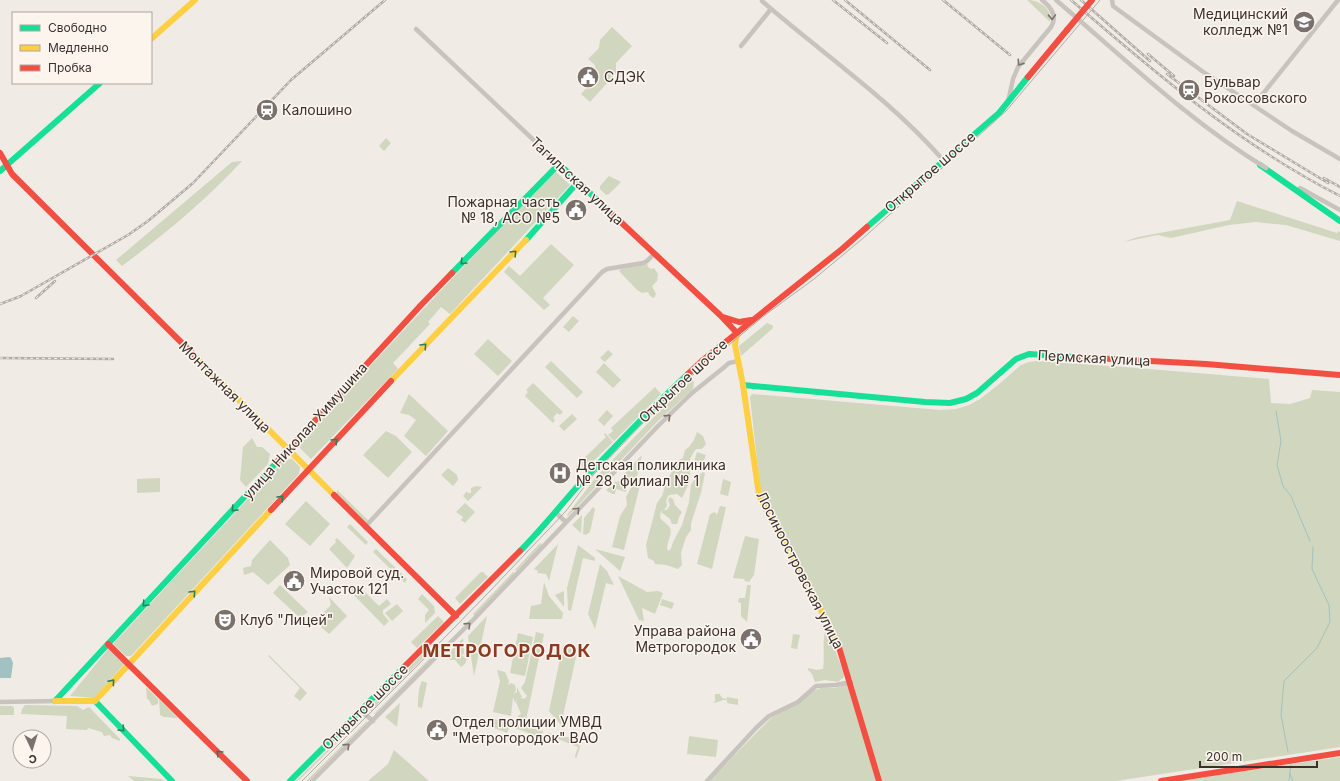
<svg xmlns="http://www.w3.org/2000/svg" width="1340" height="781" font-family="Inter,sans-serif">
<rect width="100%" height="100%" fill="#f0ebe5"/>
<!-- green -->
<path fill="#d1d6bf" d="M1027,0C1039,0 1053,9 1050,22Z
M612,27L632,46L616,63V73L590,102L581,94L596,78L595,65L588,59L599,48L600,40Z
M386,138L391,143L384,151L379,146Z
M242,161C206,200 165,234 122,266L116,260L232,162Z
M555,172H556L570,185L450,314L441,307L428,322L430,324L393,363L398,369L311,459L298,446L344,394L525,201Z
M609,176L621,182L609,194L606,195L600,189V186Z
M1237,201L1337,233L1338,231L1340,232V241L1286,225L1255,222L1229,225L1171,238L1158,235L1123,242L1138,237L1230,220Z
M551,244L574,265L543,298L550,305L544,310L504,272L509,266L520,276Z
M647,263L648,267L651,269L654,268L658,274L657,281L652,286L656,294L654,298L650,296L648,292L642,293L637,290L619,271L621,269Z
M573,316L579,321L569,332L563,327Z
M767,323L772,325L773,327L772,329L741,356L739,346Z
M488,339L512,361L498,376L474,354Z
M608,350L613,354L605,362L600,358Z
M551,361L583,392L577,398L545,367Z
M1037,361L1124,367L1269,379L1271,403L1290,404L1310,398L1312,390L1340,392V747L1116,781H881L852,680L826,618L775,519L761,496L750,397L752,394L940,410L956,409L969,405L980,399L998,385L1021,365L1029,362Z
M604,363L621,380L613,388L596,372Z
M692,380L694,382L693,389L656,423L568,516L567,515L596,477L680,390Z
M533,383L563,412L560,415L557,413L553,418L555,420L553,423L525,396L528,392L526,390Z
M655,387L661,394L614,441L608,435L613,431L611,428Z
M409,394L448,431L426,456L404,436L416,420L409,415L400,413Z
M607,410L613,416L604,426L598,420Z
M572,414L577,419L564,431L559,426Z
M386,431L396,436L412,452L388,478L363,455Z
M697,432L703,436L706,444L702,449H696C685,465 691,463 690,480C689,484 684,494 682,498L677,494L669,495L666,500L667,506L664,510H667L670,505L668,500L670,497L673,499L675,505L682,512L679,517L677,524H672L670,519L661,512L663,510L661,511L660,518C663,521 668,525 670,528C673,535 665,544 668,551L671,549L673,542L682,525L689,502L691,485L695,478L703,472L705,473L701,493L691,523V530L686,537L681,553L682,565L678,569L666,565L655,564L654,561L648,558L646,545L657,503L662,496L667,480L673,470V463L683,458L685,450L689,447L694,440Z
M605,433L613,442L582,472L576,466L606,437L604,434Z
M252,438L257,447H262L270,454L268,464L246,487L240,480L243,447Z
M697,452L706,455L700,471L692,468Z
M642,455L636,480L641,481L624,550L612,547L620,516L627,505L626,497L633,484L623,475Z
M292,459L300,467L299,474L131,656H126L114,645V643L284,460Z
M448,468L457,475L458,480L453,486L441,475Z
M160,478V492L137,493V479Z
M723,479L731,482L728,496L720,494Z
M616,481L617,483L618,481L628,484L626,492L616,489L615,494H612L606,490Z
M476,486L482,487L468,501L463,496L467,491L468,493H471V488Z
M337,490L369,521L366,524L337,495Z
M306,501L330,524L310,546L285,524Z
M465,503L475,512L465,523L461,520L463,517L456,512Z
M720,506L726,507L712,569L697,564L710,514L715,512L717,515Z
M593,507L595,509L590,532L586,535L583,534L584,518Z
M582,515L581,533L572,525Z
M350,524L368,542L366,545L347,527Z
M745,536L759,539L754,575L749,582L745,581L744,579L733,578Z
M337,538L355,556L347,568L329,549L336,542L335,540Z
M270,540L288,558L290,565L268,585L253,572L244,575L243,568L251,566L252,560Z
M540,543L542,545L516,571L515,570Z
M558,544L549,581L546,574L537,573L538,571L534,569Z
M578,545L595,558V561L583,558L571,611L568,610L567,588Z
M376,549L407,579L405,583L373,552Z
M595,549L625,557L620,571Z
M600,564L607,571L614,585L606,583L595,629L588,614Z
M481,572H483L488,577L460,604L455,598Z
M513,572L515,573L474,616L473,614Z
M618,576L647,592L658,591L663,593L655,614L642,608L644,621L639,620Z
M544,582L549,596L563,613L562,619H529L531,606L541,604Z
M280,585L308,612L300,618L273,593Z
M358,585L379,606L387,599L391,604L383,610V614L389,621L384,626L350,591L355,586L356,587Z
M747,585H751L747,622L741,616V603L738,602L739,598H745Z
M564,591V607L555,595Z
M422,594L434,606L435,613L425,623V615L429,610L418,599Z
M329,597L347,616L329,634L321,627L325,622L319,617L331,605Z
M662,599L674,603L672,609L660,605Z
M397,604L403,611L392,621L385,613Z
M438,616L444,622L417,648L411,642Z
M487,616L474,676L468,636Z
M536,632L544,634L526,720L517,717L521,714L516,702L517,698L515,703L513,697L511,716L493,712L500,681L497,670L505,672L509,681L508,685L511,683L515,685L516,690L514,694L517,692V687L522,697H520L524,699L527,696L521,688L525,682Z
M825,632H827L829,635L844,673V677L838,682L825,680L815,682L812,674L808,670V668L817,670L823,669C825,657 822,644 825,632Z
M518,633L533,637L525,676L510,673Z
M793,634L800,635L797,649L791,648Z
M463,638L464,654L461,655L467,659L465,664L461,667L455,660H450L447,655Z
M563,645L578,648L561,725L549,711Z
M109,648L125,663L94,698L70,696Z
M429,648L431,650L371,711L368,708Z
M436,652H439L376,715L374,714Z
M269,655L307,693L300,701L294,696L300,688L268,656Z
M422,681L427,683L422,708L418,707C418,699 418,689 422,681Z
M849,684L876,781H709L771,718L813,691L821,688H835Z
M146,687L158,699V704L152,706L149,700L147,699Z
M719,693L722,698L727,699V697L738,699V705L727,703V700H722L721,701L713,703L715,701V694H719Z
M159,699L178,718L164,717L160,715Z
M400,703L397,727L385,717Z
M25,705L77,706L83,710L89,707L120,739V741L112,738L110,735L104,736L102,732L88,728L87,730L66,729L67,716L21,714L22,709Z
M0,706H12L14,708V715H0Z
M361,717L363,718L298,781H296Z
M489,719H494L543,731L541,738L510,726L507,733L478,722Z
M367,721V723L309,781H306Z
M548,733L576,739L580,747L576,759L575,756L578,747L548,735Z
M689,736L718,740L716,757L687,754Z
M394,750L429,781H368L388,764Z
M1340,757V781H1177Z
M128,776L162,779L164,781H134Z"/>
<!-- water -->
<path fill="#a1c2c1" d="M9,657L11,658L13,663L11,678H0V658Z"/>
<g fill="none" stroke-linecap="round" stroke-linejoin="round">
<!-- stream -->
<path stroke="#a1c2c1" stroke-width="1" d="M1276,411L1281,441L1277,465L1283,486L1291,496L1310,541
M1288,752L1281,715L1284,681L1317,648L1330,622L1329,605L1312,569L1313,547
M1290,774L1293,781
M1289,781L1291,764"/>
<!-- street -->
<path stroke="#c9c3be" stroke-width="4.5" d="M1112,0L1113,6L1202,71L1292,131L1340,159
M762,1C823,54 891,100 944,161
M416,29L559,164
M741,46L771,9
M1008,102L1013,79L1018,67L1051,27C1058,16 1051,7 1042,0
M1254,105L1338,0
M1300,188L1340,210
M555,512L566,522
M365,527L602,272L607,269L643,263L647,261L654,254
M0,702L55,701
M361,711L373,721
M312,781L475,618L658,426L692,393L722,369L729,363L738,361
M707,781L756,728L769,716L798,702L816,686L836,685L851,682"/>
<!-- fast -->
<path stroke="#16e098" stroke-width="6" d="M1260,165L1340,221
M0,171L100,83
M867,227L999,113L1028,77
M526,240L578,182
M452,273L559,164L609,211
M743,385L925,402L950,403L966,399L977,393L1016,359L1029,354L1076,357
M520,551C543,528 563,502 585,478C619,443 652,407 688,374
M55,701L276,463
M95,701L172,781
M290,781L406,665"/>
<!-- slow -->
<path stroke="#ffcf43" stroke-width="6" d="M151,39L195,0
M737,333L735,345L743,385L759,495L772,522L806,581L838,644
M194,355L334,495
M391,381L526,240
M55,701H95
M95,701L271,510"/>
<!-- jam -->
<path stroke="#f24e42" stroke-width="6" d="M1028,77L1067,30
M0,153L12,174L194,355
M609,211L720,315L737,333
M723,317L739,322L751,320
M1076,357L1206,364L1340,375
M688,374L703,360L842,249L867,227
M276,463L421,305L452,273
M334,495L456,616
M271,510L391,381
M108,644L247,781
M838,644L879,781
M406,665L520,551
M1161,781L1340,753"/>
<!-- tram -->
<path stroke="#b1aca8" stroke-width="1" d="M302,781L413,670L489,592L566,511L593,475L641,425L683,383L765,315L814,279L861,240L994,122L1007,110L1100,0"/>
<!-- rail casing -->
<g stroke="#b1aca8" stroke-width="2.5">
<path id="rail" d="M833,0L887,43
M845,0L930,70
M943,0L1010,55
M1071,0C1155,73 1240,145 1340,196
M1081,0L1150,61
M1148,54L1174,76
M1167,74L1247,134L1328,183
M1324,178L1340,187
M36,298L55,281
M0,304L21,296L128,235L148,221L193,183L291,80L385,0
M0,358L113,359"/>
</g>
<!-- rail -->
<use href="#rail" stroke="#fbf5ee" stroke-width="1" stroke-dasharray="3" stroke-linecap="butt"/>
<!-- street-bridge -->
<path stroke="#c9c3be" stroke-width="4.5" d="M1056,0C1124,58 1189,121 1266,168"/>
<!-- jam-bridge -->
<path stroke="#f24e42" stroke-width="6" d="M1067,30L1092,0"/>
</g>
<!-- one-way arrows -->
<defs><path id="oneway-chevron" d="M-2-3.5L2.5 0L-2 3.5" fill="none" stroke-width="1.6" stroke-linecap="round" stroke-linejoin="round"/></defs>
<g stroke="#7b726d">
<use href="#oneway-chevron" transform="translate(1052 17) rotate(88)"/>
<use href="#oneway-chevron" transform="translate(1020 63) rotate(125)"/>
<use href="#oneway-chevron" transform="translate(668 417) rotate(-44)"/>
<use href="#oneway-chevron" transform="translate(577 510) rotate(-46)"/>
<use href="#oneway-chevron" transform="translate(468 625) rotate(-44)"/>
<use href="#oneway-chevron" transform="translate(347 746) rotate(-44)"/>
</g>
<g stroke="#2a7f5c">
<use href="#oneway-chevron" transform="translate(514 253) rotate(-46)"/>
<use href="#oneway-chevron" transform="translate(463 262) rotate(134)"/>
<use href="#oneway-chevron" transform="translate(424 346) rotate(-47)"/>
<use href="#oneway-chevron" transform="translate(335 441) rotate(-46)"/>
<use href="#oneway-chevron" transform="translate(281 498) rotate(-47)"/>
<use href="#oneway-chevron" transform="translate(234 509) rotate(133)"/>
<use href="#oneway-chevron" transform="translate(193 593) rotate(-47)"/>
<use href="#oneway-chevron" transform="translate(145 604) rotate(133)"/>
<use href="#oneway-chevron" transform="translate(112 682) rotate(-49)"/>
<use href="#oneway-chevron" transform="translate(122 729) rotate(46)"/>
<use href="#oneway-chevron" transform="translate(219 753) rotate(-135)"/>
</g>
<!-- icons -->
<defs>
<g id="university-disc" transform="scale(1.15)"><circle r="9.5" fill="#7a716c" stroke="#fbf5ee"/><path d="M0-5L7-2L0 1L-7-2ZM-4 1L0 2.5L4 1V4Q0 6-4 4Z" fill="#fff"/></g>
<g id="civic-disc" transform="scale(1.15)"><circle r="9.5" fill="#7a716c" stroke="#fbf5ee"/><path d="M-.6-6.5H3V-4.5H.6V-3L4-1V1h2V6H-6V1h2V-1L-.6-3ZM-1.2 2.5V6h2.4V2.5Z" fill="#fff"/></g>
<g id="station-disc" transform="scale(1.15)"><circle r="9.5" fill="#7a716c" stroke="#fbf5ee"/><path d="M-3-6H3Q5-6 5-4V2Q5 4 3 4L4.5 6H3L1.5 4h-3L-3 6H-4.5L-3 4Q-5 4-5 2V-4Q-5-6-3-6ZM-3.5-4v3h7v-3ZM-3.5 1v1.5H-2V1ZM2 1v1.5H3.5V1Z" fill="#fff"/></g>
<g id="hospital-disc" transform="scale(1.15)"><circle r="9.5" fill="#7a716c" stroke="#fbf5ee"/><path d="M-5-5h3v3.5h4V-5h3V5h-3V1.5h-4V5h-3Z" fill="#fff"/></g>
<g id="theatre-disc" transform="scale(1.15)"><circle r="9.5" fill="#7a716c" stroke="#fbf5ee"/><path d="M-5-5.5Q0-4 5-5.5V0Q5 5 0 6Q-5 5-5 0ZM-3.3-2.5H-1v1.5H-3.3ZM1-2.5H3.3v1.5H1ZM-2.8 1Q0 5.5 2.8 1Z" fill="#fff"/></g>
</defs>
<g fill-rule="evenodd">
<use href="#university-disc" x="1304" y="22"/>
<use href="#civic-disc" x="588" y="77"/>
<use href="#station-disc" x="1189" y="90"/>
<use href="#station-disc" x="267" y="110"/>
<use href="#civic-disc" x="576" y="210"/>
<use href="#hospital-disc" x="560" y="473"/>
<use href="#civic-disc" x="294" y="581"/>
<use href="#theatre-disc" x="225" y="620"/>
<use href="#civic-disc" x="751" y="639"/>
<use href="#civic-disc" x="437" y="730"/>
</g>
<g text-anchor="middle" stroke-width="3" stroke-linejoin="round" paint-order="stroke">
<!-- poi labels -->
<g font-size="14" fill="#3b302b" stroke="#fbf5ee" text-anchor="start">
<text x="1288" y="19" text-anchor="end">Медицинский<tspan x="1288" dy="16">колледж №1</tspan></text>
<text x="604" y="82">СДЭК</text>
<text x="1204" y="87">Бульвар<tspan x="1204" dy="16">Рокоссовского</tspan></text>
<text x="282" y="115">Калошино</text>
<text x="560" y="207" text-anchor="end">Пожарная часть<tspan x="560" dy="16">№ 18, АСО №5</tspan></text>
<text x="576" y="470">Детская поликлиника<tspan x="576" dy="16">№ 28, филиал № 1</tspan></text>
<text x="310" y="578">Мировой суд.<tspan x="310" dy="16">Участок 121</tspan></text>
<text x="240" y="625">Клуб "Лицей"</text>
<text x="736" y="636" text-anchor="end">Управа района<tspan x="736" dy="16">Метрогородок</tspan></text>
<text x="452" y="727">Отдел полиции УМВД<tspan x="452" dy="16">"Метрогородок" ВАО</tspan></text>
</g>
<!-- street labels -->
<g font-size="14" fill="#3b302b" stroke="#fbf5ee">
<text transform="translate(930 172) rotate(-41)" y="5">Открытое шоссе</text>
<text transform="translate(577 181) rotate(43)" y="5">Тагильская улица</text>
<text transform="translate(1094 358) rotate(3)" y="5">Пермская улица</text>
<text transform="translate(683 381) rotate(-43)" y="5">Открытое шоссе</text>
<text transform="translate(225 387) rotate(45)" y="5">Монтажная улица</text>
<text transform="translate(305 431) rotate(-48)" y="5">улица Николая Химушина</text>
<text transform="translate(800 570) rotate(63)" y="5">Лосиноостровская улица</text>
<text transform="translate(365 707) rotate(-45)" y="5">Открытое шоссе</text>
</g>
<!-- district labels -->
<g font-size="18" font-weight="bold" letter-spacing="1" fill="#8c3b22" stroke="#fbf5ee">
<text x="507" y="657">МЕТРОГОРОДОК</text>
</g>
</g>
<!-- legend -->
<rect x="12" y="12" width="140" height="72" fill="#fbf5ee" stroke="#aea6a0"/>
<rect x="20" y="25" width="20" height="6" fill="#16e098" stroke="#aea6a0"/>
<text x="48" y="32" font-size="12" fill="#3b302b">Свободно</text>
<rect x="20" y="45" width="20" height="6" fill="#ffcf43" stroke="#aea6a0"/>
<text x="48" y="52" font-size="12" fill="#3b302b">Медленно</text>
<rect x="20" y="65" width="20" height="6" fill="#f24e42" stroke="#aea6a0"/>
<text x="48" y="72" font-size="12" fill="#3b302b">Пробка</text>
<!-- north arrow -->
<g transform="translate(32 749) rotate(176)"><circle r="19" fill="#fbf5ee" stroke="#aea6a0"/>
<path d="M0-3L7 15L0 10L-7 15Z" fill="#7a716c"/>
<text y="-6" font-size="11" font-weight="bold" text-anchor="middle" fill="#3b302b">С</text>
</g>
<!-- scale -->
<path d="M1200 761v6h117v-6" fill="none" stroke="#3b302b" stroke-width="2"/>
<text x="1206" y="761" font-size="12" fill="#3b302b" stroke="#fbf5ee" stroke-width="3" paint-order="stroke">200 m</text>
</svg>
